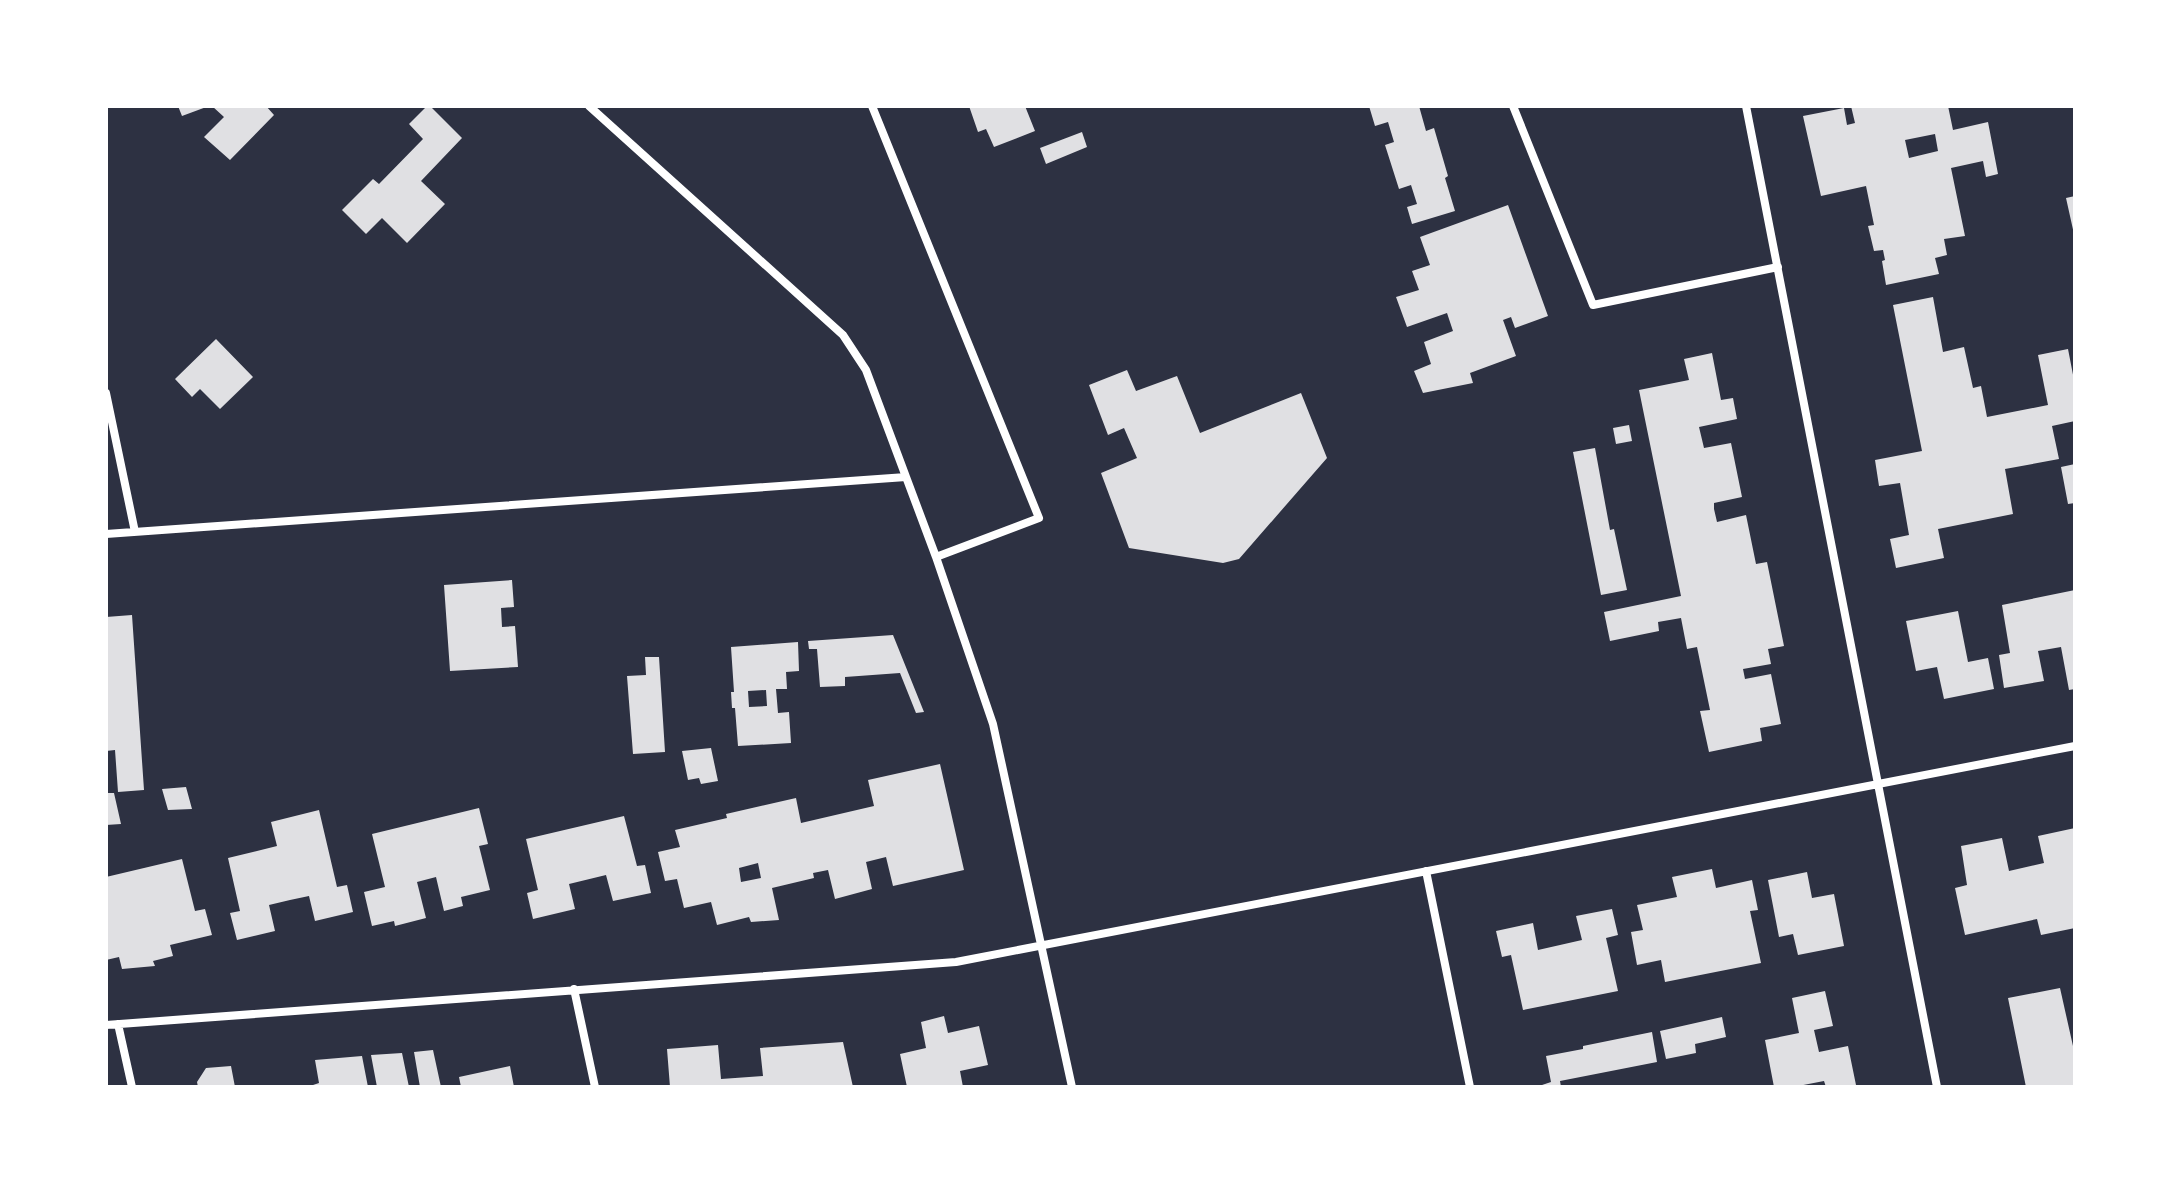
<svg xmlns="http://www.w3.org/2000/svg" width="2181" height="1193" font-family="'Work Sans',sans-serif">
<rect width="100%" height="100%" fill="#2d3142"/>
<!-- building -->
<path fill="#e0e0e3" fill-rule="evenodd" d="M178,106H209L182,116Z
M212,106H266L274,115L230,160L204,137L224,117Z
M427,106H430L462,138L421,181L445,204L407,243L382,218L366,234L342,210L373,179L379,184L423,139L409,124Z
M969,106H1025L1035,131L994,147L986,129L978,132Z
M1369,106H1419L1426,131L1434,128L1448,176L1445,178L1455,211L1412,224L1407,207L1417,204L1411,185L1399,189L1385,145L1394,142L1388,122L1375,126Z
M1851,106H1948L1953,130L1988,122L1998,174L1986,177L1983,161L1951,168L1965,236L1944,239L1947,255L1935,258L1939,274L1886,285L1882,261L1885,260L1883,250L1874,251L1868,226L1874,225L1866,186L1821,196L1803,116L1844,108L1847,125L1855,123ZM1935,134L1938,151L1909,158L1905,140Z
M1082,132L1087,147L1046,164L1040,148Z
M2075,196V234H2074L2066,198Z
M1508,205L1548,316L1515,328L1511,317L1503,320L1516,356L1470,373L1473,383L1423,393L1414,371L1431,364L1424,342L1453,331L1447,313L1407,327L1396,297L1419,290L1412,271L1430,265L1420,237Z
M1933,297L1943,352L1964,347L1973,388L1981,386L1987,417L2048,405L2038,355L2068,349L2075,385V421L2052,426L2059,459L2005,469L2013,514L1938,529L1944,558L1896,568L1890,539L1909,535L1900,483L1879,486L1875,460L1922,451L1893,305Z
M216,339L253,377L220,409L200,389L192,397L175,379Z
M1712,353L1721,400L1733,398L1737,419L1699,427L1704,448L1731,443L1742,497L1714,503V509L1717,522L1746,515L1756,564L1767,562L1784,646L1768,649L1771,664L1743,669L1745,679L1771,674L1781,724L1760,728L1762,741L1709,752L1700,711L1710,710L1697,647L1687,649L1681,618L1658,622L1659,631L1610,641L1604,612L1681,596L1639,390L1689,380L1684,359Z
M1127,370L1136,391L1177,376L1200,433L1301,393L1327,458L1239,559L1223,563L1129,548L1101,473L1137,458L1124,428L1108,435L1089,385Z
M1629,425L1632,441L1616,444L1613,428Z
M1595,448L1610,530L1614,529L1627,590L1601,595L1573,452Z
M2075,464V503L2068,504L2061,467Z
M512,580L514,607L501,608L502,627L515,626L518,667L450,671L444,585Z
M2075,590V689L2069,690L2061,647L2038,651L2044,681L2004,688L1999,655L2010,653L2002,605Z
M1958,611L1968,662L1988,658L1994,689L1944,699L1937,667L1916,671L1906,621Z
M132,615L144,790L118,792L115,750L106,751V617Z
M893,635L924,712L916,713L900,673L845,677V686L820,687L817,649H809L808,641Z
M798,642L799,671L786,672L787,689H776L778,713L789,712L791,743L738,746L735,708H732L731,692H734L731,647ZM766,690L767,706L749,707L748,691Z
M645,657H659L665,752L633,754L627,676L646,675Z
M711,748L718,781L701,784L699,778L688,780L682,751Z
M940,764L964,870L893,886L886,857L866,862L872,889L835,899L828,870L813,873L814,878L772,888L779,920L751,922L749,917L717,925L711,902L684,908L677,879L665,881L658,852L680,847L675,830L727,818L726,814L796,798L801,823L874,806L868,780ZM758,863L761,878L741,882L739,868Z
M186,787L192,809L168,810L162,789Z
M106,793H114L121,824L106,825Z
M479,808L488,844L479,846L490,890L461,897L463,906L444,911L436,877L417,882L426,918L395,926L394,921L372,926L364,892L385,887L372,834Z
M319,810L337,887L347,885L353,912L315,921L309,896L290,900L269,905L275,931L237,940L230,913L240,911L228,858L277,846L271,822Z
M624,816L637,866L645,865L651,893L613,901L606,875L569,884L575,909L533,919L527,893L538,890L526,839Z
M2075,828V928L2041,935L2037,919L1965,935L1955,888L1967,885L1961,846L2002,838L2009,871L2044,863L2038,836Z
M182,859L195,911L205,909L212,935L170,945L173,956L153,961L155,966L122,969L119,957L106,960V877Z
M1712,869L1716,888L1752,880L1758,910L1750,911L1761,963L1665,982L1661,960L1637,965L1631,932L1643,930L1637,905L1677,897L1672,877Z
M1807,872L1812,898L1834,894L1844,946L1798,955L1793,934L1779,937L1768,880Z
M1612,909L1618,935L1606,938L1618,991L1523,1010L1511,955L1502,957L1496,931L1533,923L1538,950L1582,940L1576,916Z
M2060,988L2075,1055V1087H2026L2008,998Z
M1825,991L1833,1026L1814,1030L1819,1052L1848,1046L1856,1085L1826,1087L1824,1081L1793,1087H1774L1765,1040L1799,1033L1792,998Z
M944,1016L948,1033L979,1026L988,1065L960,1071L963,1087H907L900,1054L926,1048L921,1022Z
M1722,1017L1726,1037L1695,1044L1696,1053L1666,1059L1660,1031Z
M1652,1032L1657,1062L1560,1081L1561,1087H1536L1551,1082L1546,1056L1583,1049V1046Z
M843,1042L853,1087H670L667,1049L718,1045L721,1079L763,1076L760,1048Z
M433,1050L441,1087H420L414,1052Z
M402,1053L409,1087H377L371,1055Z
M362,1056L368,1087H307L319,1083L315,1060Z
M231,1066L235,1087H198L197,1082L206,1068Z
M510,1066L514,1087H461L459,1077Z"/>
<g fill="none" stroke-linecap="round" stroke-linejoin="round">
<!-- minor -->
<path stroke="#fff" stroke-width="8" d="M589,106L843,335L866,370L936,557L993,724L1072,1087
M872,106L1039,518L936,557
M1513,106L1593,305L1778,267
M1746,106L1937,1087
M106,393L135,532
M106,534L906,477
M1426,871L1470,1087
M574,989L595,1087
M118,1024L132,1087
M106,1025L956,962L2075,746"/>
</g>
<!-- border -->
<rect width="2181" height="1193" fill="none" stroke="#ffffff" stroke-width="216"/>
</svg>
